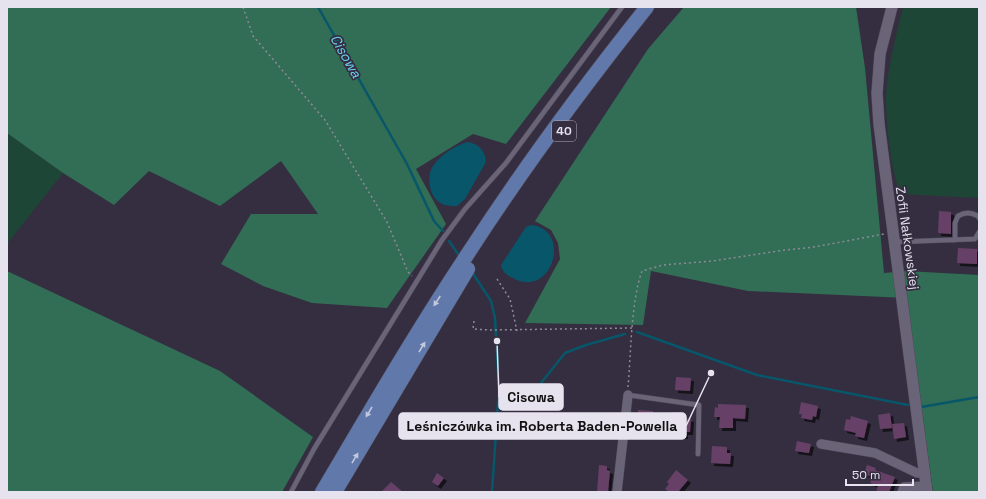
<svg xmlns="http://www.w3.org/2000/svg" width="986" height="499" font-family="'Space Grotesk',sans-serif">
<defs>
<filter id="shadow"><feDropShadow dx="3" dy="3" stdDeviation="0" flood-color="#0009"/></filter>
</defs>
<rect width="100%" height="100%" fill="#342e40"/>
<!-- green -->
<path fill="#1e4636" d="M903,7H979V198L900,194C891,166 887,134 886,103C886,74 896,36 903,7Z
M7,133L63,173L7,244Z"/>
<!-- forest -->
<path fill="#326e55" d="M7,7H611L506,144L473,134L416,169L446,224L387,308L312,303L263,286L221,264L251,214H318L281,161L220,206L149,171L114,205L63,173L7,133Z
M684,7H856L865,68L884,273L906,271L979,275V492H933L907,298L748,291L651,271L643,325L525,323L560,259L558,243L551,230L535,221L648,49Z
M7,271L220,371L313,437L282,492H7Z"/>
<!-- water -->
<path fill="#08566a" d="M468,142C479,144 485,151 486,162L465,199L457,206C450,206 444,206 439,202C430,196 427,179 431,170C436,158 455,145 468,142Z
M531,225C573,229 552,300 513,278C507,275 502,272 501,265L526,227Z"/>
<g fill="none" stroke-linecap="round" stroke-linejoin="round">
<!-- stream -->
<path stroke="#08566a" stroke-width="2.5" d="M318,7L407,164L434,221L443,231
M449,241L460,257
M472,272L491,301L495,318L499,389L492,492
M637,332L757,375L908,405
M541,383L565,353L586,345L625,334
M499,389L531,387
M921,407L979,397"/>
</g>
<!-- building -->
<path fill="#664166" filter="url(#shadow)" d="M939,211L951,212V234L938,233Z
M958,248L977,249V264L957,263Z
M676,377L691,378L690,391L675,390Z
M801,402L818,406L816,417L813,416L812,420L801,418L802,414H799Z
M718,404L746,405L745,419L733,418V428H719L720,417H714L715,407L718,408Z
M638,410L653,411V422L638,421Z
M671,412H682L681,418L691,419L690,432H685V436H672V428H670Z
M890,413L892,428L880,429L878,415Z
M851,416L868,421L864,438L855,436L856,433L844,430L846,419L850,420Z
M904,423L906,437L894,439L892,424Z
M797,441L811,444L809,453L795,451Z
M712,446L727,447V453H731L730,464L711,463Z
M599,465L607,466V470L610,471L608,492H597Z
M867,465L876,468L875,470L895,477L889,492H876L878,486L870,483L872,477L864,474Z
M676,470L688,480L678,492H669L665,489L669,484L667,482Z
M437,473L444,478L438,486L432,482Z
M391,482L403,492H381Z"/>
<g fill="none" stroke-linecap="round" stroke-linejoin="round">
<!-- service casing -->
<g stroke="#514b5a" stroke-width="5.5">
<path id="service" d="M955,240V223L958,216C965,212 970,212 978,216L979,218
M895,242L975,239L979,232
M628,395L699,405L698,454
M291,492L314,449L442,240L465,209L506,163L622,7"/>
</g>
<!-- minor casing -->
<g stroke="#514b5a" stroke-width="10">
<path id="minor" d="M821,444L875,453L917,473H925
M617,492L628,395
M902,492L904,487L926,486"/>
</g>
<!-- tertiary casing -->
<g stroke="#514b5a" stroke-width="12">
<path id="tertiary" d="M892,7L880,54L877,93L879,124L927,492"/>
</g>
<!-- primary casing -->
<g stroke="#514b5a" stroke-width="15">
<path id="primary" d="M322,492C370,411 417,330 469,252C524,167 584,86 647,7
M335,492L468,269"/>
</g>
<!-- path -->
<path stroke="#8f8a99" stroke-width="1.5" stroke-dasharray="2 3" stroke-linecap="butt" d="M243,7L253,36L325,120L387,222L408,272L412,276
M497,279L510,299L517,331
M474,321L473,329L491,330L633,328
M628,387C631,354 631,301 642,271L663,265L713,261L785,250L814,247L884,234"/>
<!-- service -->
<use href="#service" stroke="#6a6478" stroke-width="4.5"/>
<!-- minor -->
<use href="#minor" stroke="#6a6478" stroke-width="9"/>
<!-- tertiary -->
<use href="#tertiary" stroke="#6a6478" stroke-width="11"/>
<!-- primary -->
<use href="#primary" stroke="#6079aa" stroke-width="14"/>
</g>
<!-- one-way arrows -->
<defs><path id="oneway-solid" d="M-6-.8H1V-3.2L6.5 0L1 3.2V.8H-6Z"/></defs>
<g fill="#c4c8dd">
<use href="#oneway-solid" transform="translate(437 301) rotate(123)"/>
<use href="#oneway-solid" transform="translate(422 347) rotate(-59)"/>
<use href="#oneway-solid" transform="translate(369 412) rotate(121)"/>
<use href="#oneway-solid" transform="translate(355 458) rotate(-59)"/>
</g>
<g text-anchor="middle" stroke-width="3.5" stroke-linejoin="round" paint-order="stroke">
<!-- shield labels -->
<rect fill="#342e40" stroke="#b1acba" stroke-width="1" x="552" y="121" width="24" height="20" rx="3"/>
<g font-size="12" font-weight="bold" fill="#e6e2ee">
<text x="564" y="135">40</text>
</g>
<!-- street labels -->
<g font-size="13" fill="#e6e2ee" stroke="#342e40">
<text transform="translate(908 238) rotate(82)" y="5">Zofii Nałkowskiej</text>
</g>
<!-- water labels -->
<g font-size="14" font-style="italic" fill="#69ceef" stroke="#342e40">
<text transform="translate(346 56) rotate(60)" y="5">Cisowa</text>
</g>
</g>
<!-- callouts -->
<path fill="none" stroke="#e6e2ee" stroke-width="1.5" d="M497 341L499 397M711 373L686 426"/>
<g fill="#e6e2ee" stroke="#342e40" stroke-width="1.5">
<circle cx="497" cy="341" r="4"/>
<circle cx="711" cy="373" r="4"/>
</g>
<g fill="#e6e2ee" stroke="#e6e2ee" stroke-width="1.5">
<rect x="499" y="384" width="64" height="26" rx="4"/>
<rect x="399" y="413" width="287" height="26" rx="4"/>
</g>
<g font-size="14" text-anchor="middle" font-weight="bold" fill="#111">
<text x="531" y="402">Cisowa</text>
<text x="542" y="431">Leśniczówka im. Roberta Baden-Powella</text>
</g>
<!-- border -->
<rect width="986" height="499" fill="none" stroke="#e6e2ee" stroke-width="16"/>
<!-- scale -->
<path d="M846 479v6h67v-6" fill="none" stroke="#e6e2ee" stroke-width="2"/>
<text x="852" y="479" font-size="12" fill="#e6e2ee" stroke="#342e40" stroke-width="3" paint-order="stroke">50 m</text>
</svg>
